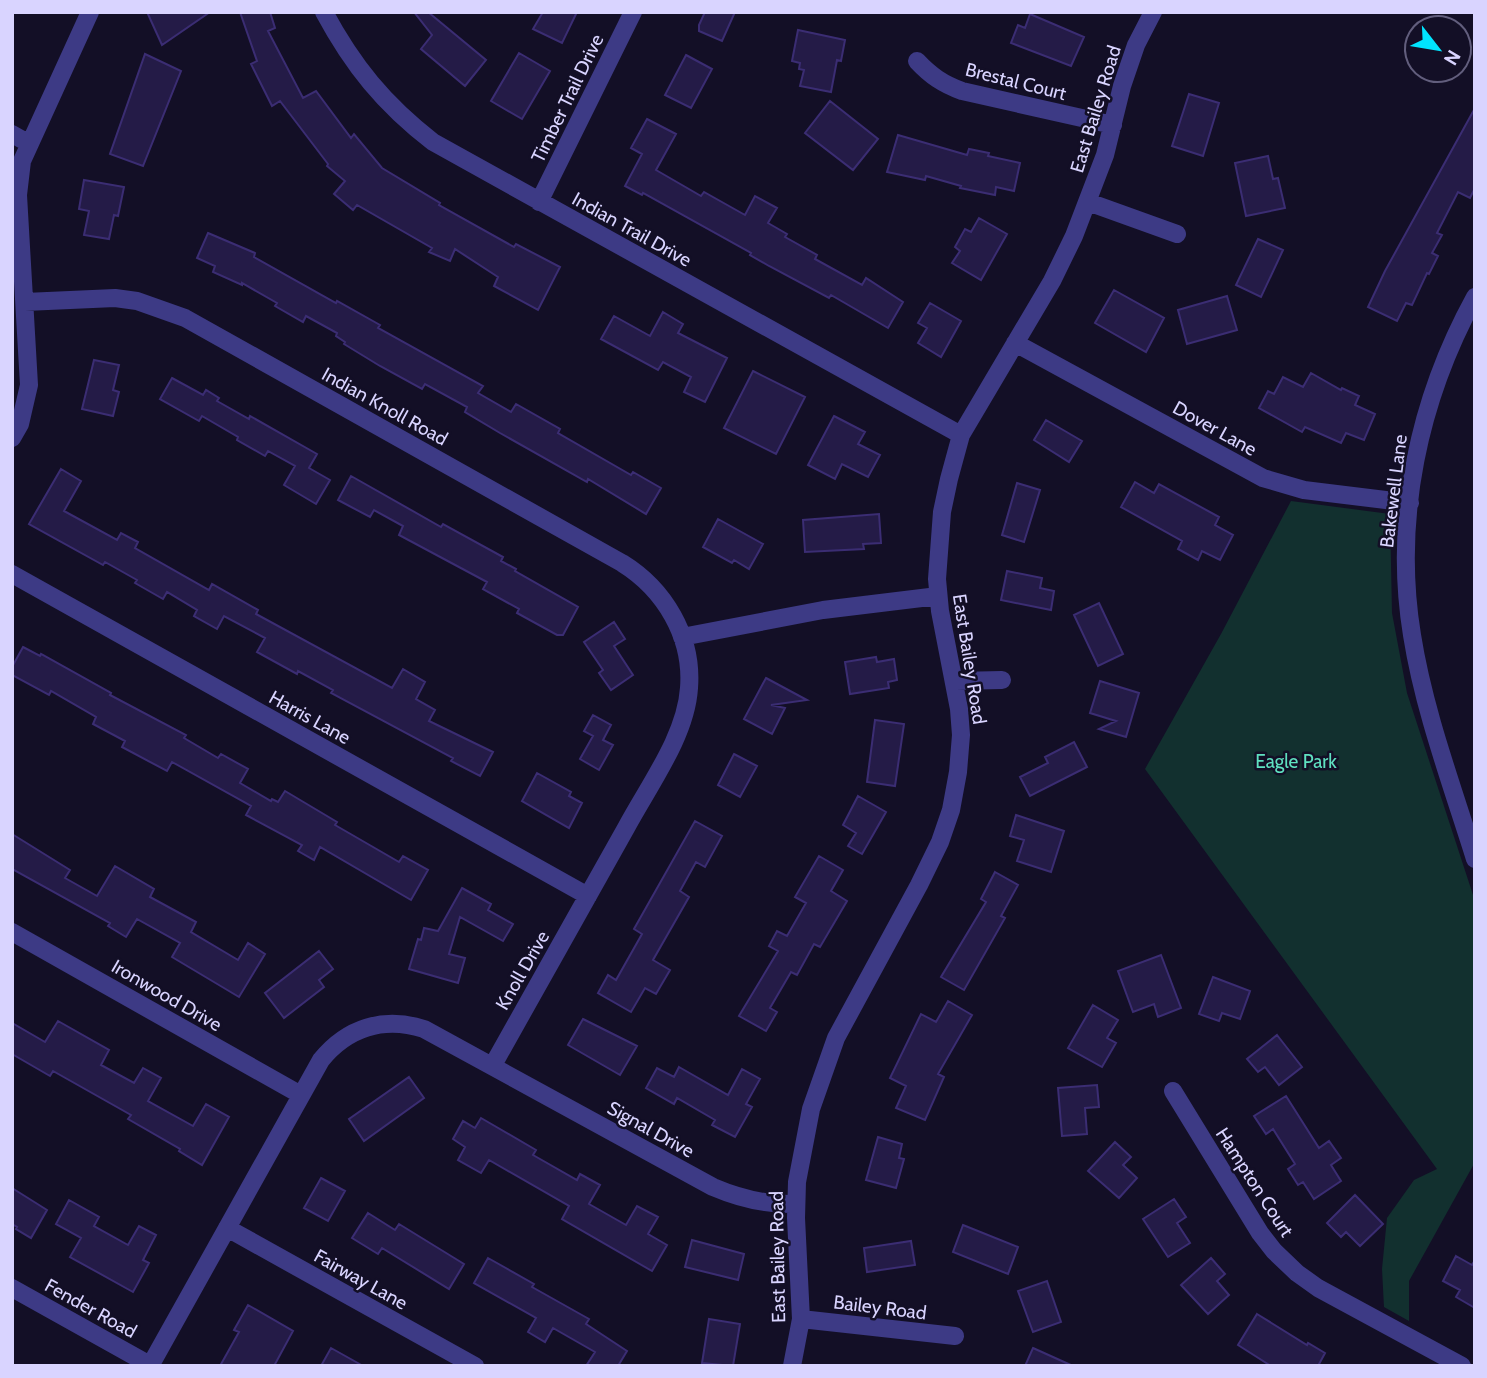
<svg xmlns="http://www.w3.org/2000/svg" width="1487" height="1378" font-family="Cabin,sans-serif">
<rect width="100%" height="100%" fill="#130f26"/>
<!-- green -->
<path fill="#12302f" d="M1291,501L1390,514L1392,613L1407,693L1475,901V1162L1409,1281V1321L1384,1307L1382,1269L1387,1218L1414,1180L1437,1169L1145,769L1221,634Z"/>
<!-- building -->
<path fill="#241b47" stroke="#3b2d73" stroke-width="2" d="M147,12H210L162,45Z
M240,12H270L275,28L268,31L303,98L316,91L351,138L354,134L382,168L440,203L439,205L514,247L516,244L560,267L538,310L494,286L498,277L455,249L450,261L429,252L432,248L357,205L353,210L334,194L345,181L327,166L328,164L280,101L272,106L251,64L257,61Z
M414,12H428L486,60L465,86L421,49L432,35Z
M543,12H577L562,43L533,29Z
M705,12H735L722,41L699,31V25Z
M1030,14L1084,37L1071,66L1011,43L1018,25L1025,28Z
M798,30L845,40L841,61L837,60L831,92L800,86L804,70L799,69L800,63L792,61Z
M519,53L550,71L522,119L491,101Z
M145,54L181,71L143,166L110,154Z
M686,55L712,69L691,108L665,95Z
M1189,94L1219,103L1203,156L1172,146Z
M830,101L878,139L853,170L805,133Z
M1475,108V188L1470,198L1458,192L1437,233L1442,235L1432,253L1438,256L1429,274L1427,273L1412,305L1406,303L1397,321L1368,307L1385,271Z
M647,119L676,134L656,170L701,196L704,192L745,215L755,196L777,208L768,223L787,234L785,237L817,255L815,259L862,285L866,278L903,302L888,328L831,295L829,298L769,266L750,255L751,253L643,193L642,195L625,186L642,154L631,148Z
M898,135L967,155L969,149L989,153L988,156L1020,163L1014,191L996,187L995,195L960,188L961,186L926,176L925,180L887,172Z
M1268,156L1273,179L1278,178L1285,208L1246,216L1235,163Z
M84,180L124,187L118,216L114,215L109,239L84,235L89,211L79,209Z
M979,218L1007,234L981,280L952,263L960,251L955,247L965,229L971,232Z
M208,233L255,253L254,257L336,303L337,301L380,325L378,328L483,386L478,393L511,412L516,404L560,429L558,433L631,475L633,472L661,488L646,514L588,479L587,482L500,433L465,412L467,407L425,384L422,389L380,366L344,344L345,342L336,336L337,333L306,316L303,322L275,306L277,303L242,283V285L213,272L215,266L197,258Z
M1258,239L1283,250L1261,297L1236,285Z
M1114,290L1164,318L1146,352L1095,323Z
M1227,296L1237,330L1187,344L1178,310Z
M930,303L961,321L941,357L918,343L927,328L918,323Z
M663,312L683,324L678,333L727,358L705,402L684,392L691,377L663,362L658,370L601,339L614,316L650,336Z
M94,360L119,365L113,390L119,392L113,416L82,409Z
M753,371L805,397L776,454L724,428Z
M1311,373L1341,390L1342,388L1359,396L1355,405L1375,414L1364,440L1346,433L1341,443L1305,427L1302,432L1259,408L1268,391L1274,394L1283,377L1303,387Z
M172,378L203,395L206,390L219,398L217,401L249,419L250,416L317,454L309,468L330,480L316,504L284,485L295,466L268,451L265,456L237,440L238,437L202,416L199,421L160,399Z
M834,416L865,432L858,444L880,455L868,477L842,464L835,479L808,465Z
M1046,420L1082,441L1069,462L1034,440Z
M61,469L81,481L64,511L117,540L121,533L138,542L135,548L209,590L212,584L258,610L256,614L392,688L403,669L425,682L416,699L435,710L429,721L493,752L480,776L451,761L453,758L331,693L333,690L298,671L297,674L257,652L265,638L224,616L217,629L194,616L197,610L167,592L163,599L135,583L137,580L105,562L103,565L29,524Z
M351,476L441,527L443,524L503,557L501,561L516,569L515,571L578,607L563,635H557L517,613L519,609L483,589L487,582L399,535L403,526L374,510L370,517L338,500Z
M1135,482L1154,493L1159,484L1219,517L1215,525L1233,535L1220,560L1202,551L1198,560L1178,549L1182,541L1121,507Z
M1017,483L1040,490L1024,542L1002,535Z
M879,514L881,543L863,544L864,549L805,552L803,520Z
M718,519L763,544L749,569L734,560L732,563L703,547Z
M1007,571L1042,578L1040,588L1054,591L1051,610L1001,600Z
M1099,603L1123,654L1098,666L1074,615Z
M614,622L625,639L614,646L633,675L611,690L599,673L603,670L584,642Z
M23,647L40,656L41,654L111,693L110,695L186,735L184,738L218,758L221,754L248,769L240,783L271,801L272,799L278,802L285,791L337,822L335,825L399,862L403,856L428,870L411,900L320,847L314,860L298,851L302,845L246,815L251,806L172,762L167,771L122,747L125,741L93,724L96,717L51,691L49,695L12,675V667Z
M876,657L877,662L894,659L897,680L888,682L889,688L850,694L845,662Z
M766,678L807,700L771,705L785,708L772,734L744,719Z
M1100,681L1139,693L1126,737L1099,729L1116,721L1090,713Z
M593,715L611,725L603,740L613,745L599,770L580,759L593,736L584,731Z
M875,720L904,724L895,786L867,782Z
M1074,742L1087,767L1030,796L1020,777L1048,763L1045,757Z
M734,754L757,766L740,797L718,785Z
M537,773L571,792L569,796L582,803L569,828L522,801Z
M858,796L886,812L862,854L848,846L856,833L843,825Z
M1016,815L1064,831L1051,872L1017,861L1024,840L1010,836Z
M695,821L722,836L705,867L696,862L680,891L689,897L653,960L670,970L656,994L645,988L631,1012L598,993L608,975L616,980L642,934L634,929Z
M12,834L70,870L65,878L97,896L115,866L154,889L150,897L196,922L191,932L238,960L248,943L265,954L239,997L172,957L180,943L137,919L126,937L108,926L110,923L12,869Z
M819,856L843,870L831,891L847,901L820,947L814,944L797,975L791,972L770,1008L777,1012L766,1031L739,1016L778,951L769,946L777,931L787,936L806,903L795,897Z
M995,872L1018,885L1001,916L1005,918L964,990L941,977L986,902L981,899Z
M462,888L491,904L488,910L513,924L503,941L460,917L449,954L465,958L458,983L409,969L418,939L421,940L424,928L438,931Z
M319,951L333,969L319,980L324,987L284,1018L265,993Z
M1161,955L1181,1008L1158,1017L1154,1004L1133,1012L1118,971Z
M1213,977L1250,991L1240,1019L1222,1013L1219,1021L1199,1014Z
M948,1001L972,1015L938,1074L944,1077L925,1120L896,1108L906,1086L890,1078L921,1014L936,1022Z
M1093,1005L1118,1020L1107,1038L1116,1043L1102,1067L1068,1048Z
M583,1019L637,1046L620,1075L568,1045Z
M58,1021L109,1050L101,1065L134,1083L143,1068L161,1078L148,1101L193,1126L206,1104L229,1117L202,1165L179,1151L180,1149L128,1119L131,1115L53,1071L50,1076L12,1054V1023L45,1042Z
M1277,1035L1302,1067L1279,1085L1265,1067L1258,1072L1247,1059Z
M679,1067L728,1095L742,1069L760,1079L746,1104L752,1107L735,1137L712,1125L715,1120L677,1098L674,1104L646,1088L657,1068L674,1077Z
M409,1077L424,1098L364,1141L349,1119Z
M1097,1085L1099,1107L1085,1108L1087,1134L1062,1136L1058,1088Z
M1286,1096L1319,1148L1329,1141L1341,1158L1331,1165L1341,1181L1314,1199L1303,1182L1298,1185L1288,1169L1295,1164L1273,1129L1266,1134L1254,1116Z
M481,1118L536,1150L533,1155L577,1180L580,1174L600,1185L589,1204L626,1225L637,1206L658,1217L648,1234L667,1245L652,1271L562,1219L569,1206L489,1160L481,1173L458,1160L465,1147L453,1139L463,1121L475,1128Z
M878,1137L902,1144L899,1158L904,1159L896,1188L866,1180Z
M1115,1142L1131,1157L1123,1165L1137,1178L1119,1198L1088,1171Z
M321,1178L345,1191L328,1221L304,1208Z
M12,1188L47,1210L31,1238L16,1229L17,1227L12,1224Z
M1355,1195L1383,1224L1360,1246L1346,1232L1341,1237L1327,1223Z
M1174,1199L1186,1217L1177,1223L1190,1243L1168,1257L1143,1219Z
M69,1200L99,1217L94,1226L128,1245L139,1226L156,1235L143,1260L149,1263L133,1292L70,1257L81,1238L56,1224Z
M368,1213L395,1230L399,1224L464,1264L449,1289L382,1248L378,1254L352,1238Z
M963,1225L1018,1247L1008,1274L953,1252Z
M692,1240L744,1254L738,1280L685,1267Z
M911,1241L915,1265L867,1272L864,1248Z
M1456,1256L1472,1265L1475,1260V1308L1456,1297L1460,1290L1443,1281Z
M488,1258L534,1284L532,1287L589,1319L586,1324L627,1351L618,1366H586L595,1352L553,1328L545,1342L528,1332L536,1318L474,1283Z
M1211,1258L1225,1274L1217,1281L1229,1295L1208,1314L1181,1285Z
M1047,1281L1061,1322L1033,1332L1018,1291Z
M248,1305L293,1331L274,1366H220L239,1332L234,1330Z
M1257,1314L1307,1345L1308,1343L1325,1353L1318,1366H1271L1238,1345Z
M709,1319L740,1324L733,1366L702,1363Z
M331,1348L363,1366H321Z
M1033,1348L1073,1366H1025Z"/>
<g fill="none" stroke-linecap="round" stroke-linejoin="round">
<!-- minor -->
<path stroke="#3d3a85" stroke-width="18" d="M324,12C353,66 384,104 433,142L961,435
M917,61C931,76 943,84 962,91L1113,125
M12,134L28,143
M539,202L633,12
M1088,202L1177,234
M1475,297C1419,399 1393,518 1412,635C1424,711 1452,785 1475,859
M25,302L115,298L137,301L185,318L622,563C664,589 693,636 689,688C686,736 649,785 626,828C582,907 537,986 493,1065
M1015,343L1263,478L1304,490L1410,503
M12,438L20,424L29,385L18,195L22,161L90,12
M12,574L588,896
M682,637L823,610L938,596
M956,681L1002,680
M12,932L301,1095
M1173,1091L1260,1233L1274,1251L1297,1273L1318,1288L1462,1366
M227,1228L475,1366
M12,1288L150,1365
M801,1319L955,1336
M150,1366L321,1060C347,1028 383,1016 424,1029L713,1187C741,1199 766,1205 796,1204
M792,1366L801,1319L796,1218L797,1182L811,1109L836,1038L919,885L940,842L951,810L958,772L961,735L959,709L940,611L937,579L942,512L949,479L961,435L1052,281L1074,236L1105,155L1122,86L1136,45L1153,12"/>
</g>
<g text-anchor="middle" stroke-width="5" stroke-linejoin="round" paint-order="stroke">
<!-- street labels -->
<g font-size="19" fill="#d9d4ff" stroke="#130f26">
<text transform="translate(1016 81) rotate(14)" y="7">Brestal Court</text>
<text transform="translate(567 98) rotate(-64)" y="7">Timber Trail Drive</text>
<text transform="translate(1095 109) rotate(-73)" y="7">East Bailey Road</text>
<text transform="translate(632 229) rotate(29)" y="7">Indian Trail Drive</text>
<text transform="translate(385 406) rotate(29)" y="7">Indian Knoll Road</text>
<text transform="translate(1215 428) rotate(29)" y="7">Dover Lane</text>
<text transform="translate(1393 491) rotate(-83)" y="7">Bakewell Lane</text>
<text transform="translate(970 659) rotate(81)" y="7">East Bailey Road</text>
<text transform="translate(310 717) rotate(29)" y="7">Harris Lane</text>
<text transform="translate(522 970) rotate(-60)" y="7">Knoll Drive</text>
<text transform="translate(167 995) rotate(30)" y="7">Ironwood Drive</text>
<text transform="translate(651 1129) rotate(29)" y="7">Signal Drive</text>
<text transform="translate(1255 1182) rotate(57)" y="7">Hampton Court</text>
<text transform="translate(777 1257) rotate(-91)" y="7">East Bailey Road</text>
<text transform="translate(361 1279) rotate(29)" y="7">Fairway Lane</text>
<text transform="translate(880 1307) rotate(7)" y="7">Bailey Road</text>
<text transform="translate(91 1308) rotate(29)" y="7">Fender Road</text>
</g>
<!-- park labels -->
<g font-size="19" fill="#5fe0c0" stroke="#130f26">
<text x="1296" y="768">Eagle Park</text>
</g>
</g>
<!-- border -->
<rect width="1487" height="1378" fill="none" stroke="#d9d4ff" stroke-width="28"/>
<!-- north arrow -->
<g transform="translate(1438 49) rotate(121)"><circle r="33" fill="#130f26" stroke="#625e7d" stroke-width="2"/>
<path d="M0-5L12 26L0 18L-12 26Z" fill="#00e5ff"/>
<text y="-10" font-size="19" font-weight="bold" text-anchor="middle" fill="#d9d4ff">N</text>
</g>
</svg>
